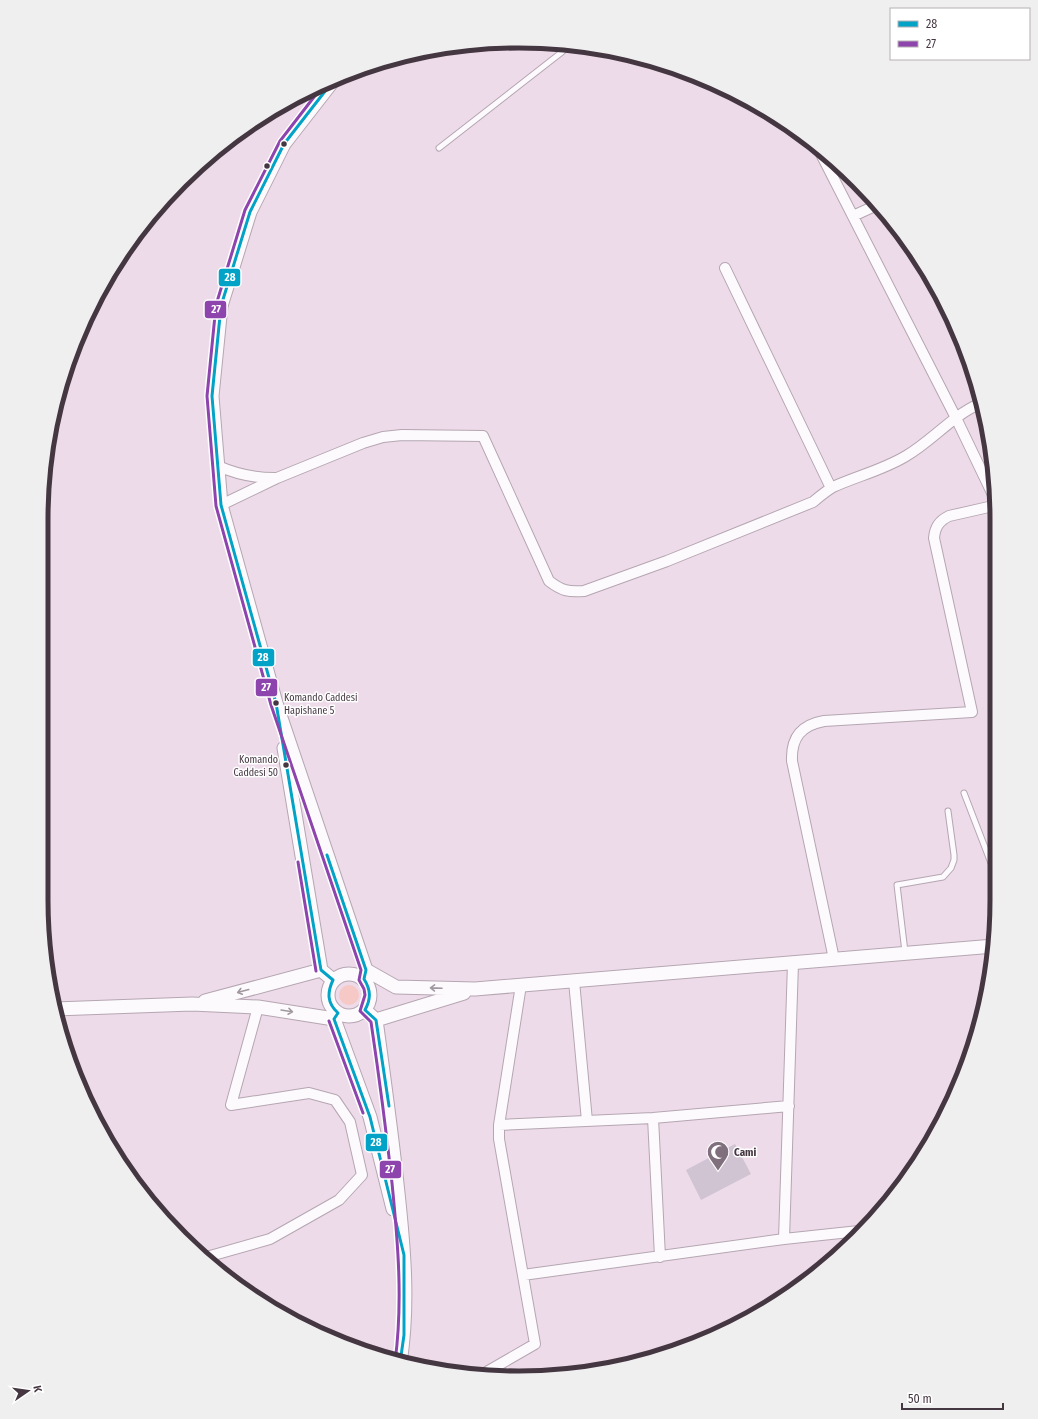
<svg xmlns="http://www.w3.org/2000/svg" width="1038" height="1419" font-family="'Fira Sans Condensed',sans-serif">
<rect width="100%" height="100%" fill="#eedbea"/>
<!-- green -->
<path fill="#f6c8c6" d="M339 995a10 10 0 1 1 20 0a10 10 0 1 1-20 0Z"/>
<!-- building -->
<path fill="#d1c4d2" d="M735,1144L751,1174L701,1200L686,1170Z"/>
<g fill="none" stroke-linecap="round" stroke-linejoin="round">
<!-- service casing -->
<g stroke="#b5a6b2" stroke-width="7">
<path id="service" d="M439,148L562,52L569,45
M964,793L996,876
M905,952L897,885L943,877L951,868L954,860V855L948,811"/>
</g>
<!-- minor casing -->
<g stroke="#b5a6b2" stroke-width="12">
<path id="minor" d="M818,148L956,418L993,495
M853,216L877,205
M725,268L831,488
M218,466C236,474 255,478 275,478
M221,505L277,478L363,443L383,437L402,435L483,436L549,581C562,591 568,592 584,591L667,561L813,502C819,497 826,491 833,487C857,476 883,470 906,456C932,441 952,416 979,404
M834,959L792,761C791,738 801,725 824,721L972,712L934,538C935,527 939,521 949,516L993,506
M574,981L587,1121
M653,1118L660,1257
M499,1125L653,1118L789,1106
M784,1239L793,963
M203,1258L270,1239L339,1200L362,1175L350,1122L335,1100L309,1093L231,1105L258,1007
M523,1275L784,1239L859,1231
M483,1374L535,1344L499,1139V1125L521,985"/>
</g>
<!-- tertiary casing -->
<g stroke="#b5a6b2" stroke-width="15">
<path id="tertiary" d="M333,81L284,144L250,212L221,306L212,396L221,505L276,703L366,970L364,979
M306,91L332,82
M284,748L321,970L333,980
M366,970L396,987L475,989L994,946
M328 995a21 21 0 1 1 42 0a21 21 0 1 1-42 0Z
M205,1001L321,970
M55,1009L192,1004L258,1007L334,1019
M365,1010L376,1020C384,1078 392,1135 398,1193C404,1249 409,1306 400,1363
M334,1019L370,1117L393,1209
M376,1020L464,993"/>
</g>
<!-- path -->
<path stroke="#e3dde2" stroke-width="2.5" stroke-dasharray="2 3" stroke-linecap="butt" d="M982,709L994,705"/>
<!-- service -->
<use href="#service" stroke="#fcfafc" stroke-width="5"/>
<!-- minor -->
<use href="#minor" stroke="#fcfafc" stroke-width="10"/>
<!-- tertiary -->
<use href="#tertiary" stroke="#fcfafc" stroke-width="13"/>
<!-- bus-1 casing -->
<g stroke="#fff" stroke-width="6">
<path id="bus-1" d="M333,81L284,144L250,212L221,306L212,396L221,505L276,703L321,970L333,980C327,993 327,1003 338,1013L334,1019L370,1117L404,1255V1335L400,1363
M327,855L366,970L364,979C371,990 371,999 365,1010L376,1020L389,1106"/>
</g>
<!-- bus-2 casing -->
<g stroke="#fff" stroke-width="6">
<path id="bus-2" d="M324,84L280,141L245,210L216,305L207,396L216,506L271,705L361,970L359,980L364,989L365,995L360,1011L371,1022C379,1076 386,1129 392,1183C398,1243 403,1302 395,1362
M298,862L316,971
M329,1021L363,1113"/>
</g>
<!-- bus-1 -->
<use href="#bus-1" stroke="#03a3c7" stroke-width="3"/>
<!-- bus-2 -->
<use href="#bus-2" stroke="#8e44ad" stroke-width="3"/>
</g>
<!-- one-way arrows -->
<defs><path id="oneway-shaft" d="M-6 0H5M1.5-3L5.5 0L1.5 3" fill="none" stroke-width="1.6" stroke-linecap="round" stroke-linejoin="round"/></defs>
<g stroke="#a0989f">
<use href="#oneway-shaft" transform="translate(436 988) rotate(-178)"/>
<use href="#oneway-shaft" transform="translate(243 991) rotate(165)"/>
<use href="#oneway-shaft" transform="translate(287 1011) rotate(9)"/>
</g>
<!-- icons -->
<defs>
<g id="mosque-pin" transform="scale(1.15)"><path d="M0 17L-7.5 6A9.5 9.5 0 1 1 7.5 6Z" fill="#80707d" stroke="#fff"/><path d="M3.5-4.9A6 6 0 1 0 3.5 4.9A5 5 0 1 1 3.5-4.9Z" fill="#fff"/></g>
</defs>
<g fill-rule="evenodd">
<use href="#mosque-pin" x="718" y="1152"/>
</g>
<!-- markers -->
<g fill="#453742" stroke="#fff" stroke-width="1.5">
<circle cx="284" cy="144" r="3.5"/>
<circle cx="267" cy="166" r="3.5"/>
<circle cx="276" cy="703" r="3.5"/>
<circle cx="286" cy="765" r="3.5"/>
</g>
<g text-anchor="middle" stroke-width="3" stroke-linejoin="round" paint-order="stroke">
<!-- bus labels -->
<g font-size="10" fill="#453742" stroke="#fff" text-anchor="start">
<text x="284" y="701">Komando Caddesi<tspan x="284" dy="13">Hapishane 5</tspan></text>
<text x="278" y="763" text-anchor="end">Komando<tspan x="278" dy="13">Caddesi 50</tspan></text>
</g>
<!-- poi labels -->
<g font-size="11" font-weight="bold" fill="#453742" stroke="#fff" text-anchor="start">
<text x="734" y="1156">Cami</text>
</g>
</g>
<!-- crop -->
<path d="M0 0H1038V1419H0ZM519 48H519A471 471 0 0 1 990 519V900A471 471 0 0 1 519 1371H519A471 471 0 0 1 48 900V519A471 471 0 0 1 519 48Z" fill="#f0eff0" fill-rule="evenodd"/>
<path fill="none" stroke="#453742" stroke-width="5" d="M519 48H519A471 471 0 0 1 990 519V900A471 471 0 0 1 519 1371H519A471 471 0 0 1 48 900V519A471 471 0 0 1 519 48Z"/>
<g stroke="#fff" stroke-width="1.5">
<rect x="218" y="268" width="23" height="19" rx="4" fill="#03a3c7"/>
<rect x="204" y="300" width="23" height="19" rx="4" fill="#8e44ad"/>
<rect x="252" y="648" width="23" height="19" rx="4" fill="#03a3c7"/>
<rect x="255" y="678" width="23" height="19" rx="4" fill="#8e44ad"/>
<rect x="365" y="1133" width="23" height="19" rx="4" fill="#03a3c7"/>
<rect x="379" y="1160" width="23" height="19" rx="4" fill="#8e44ad"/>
</g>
<g font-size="11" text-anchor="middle" font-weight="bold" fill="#fff">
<text x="230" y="281">28</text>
<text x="216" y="313">27</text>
<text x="263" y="661">28</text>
<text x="266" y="691">27</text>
<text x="376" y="1146">28</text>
<text x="390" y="1173">27</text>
</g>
<!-- legend -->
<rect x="890" y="8" width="140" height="52" fill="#ffffff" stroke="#b5afb3"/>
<rect x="898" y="21" width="20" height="6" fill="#03a3c7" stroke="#b5afb3"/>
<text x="926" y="28" font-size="12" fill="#453742">28</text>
<rect x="898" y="41" width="20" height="6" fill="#8e44ad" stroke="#b5afb3"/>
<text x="926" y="48" font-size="12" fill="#453742">27</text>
<!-- north arrow -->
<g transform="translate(28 1391) rotate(77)" stroke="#ffffff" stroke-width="3" paint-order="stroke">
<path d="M0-3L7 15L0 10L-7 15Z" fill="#453742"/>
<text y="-6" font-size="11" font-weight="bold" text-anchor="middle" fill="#453742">K</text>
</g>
<!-- scale -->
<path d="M902 1403v6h101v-6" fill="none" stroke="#453742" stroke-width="2"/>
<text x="908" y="1403" font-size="12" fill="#453742" stroke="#ffffff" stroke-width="3" paint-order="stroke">50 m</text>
</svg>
